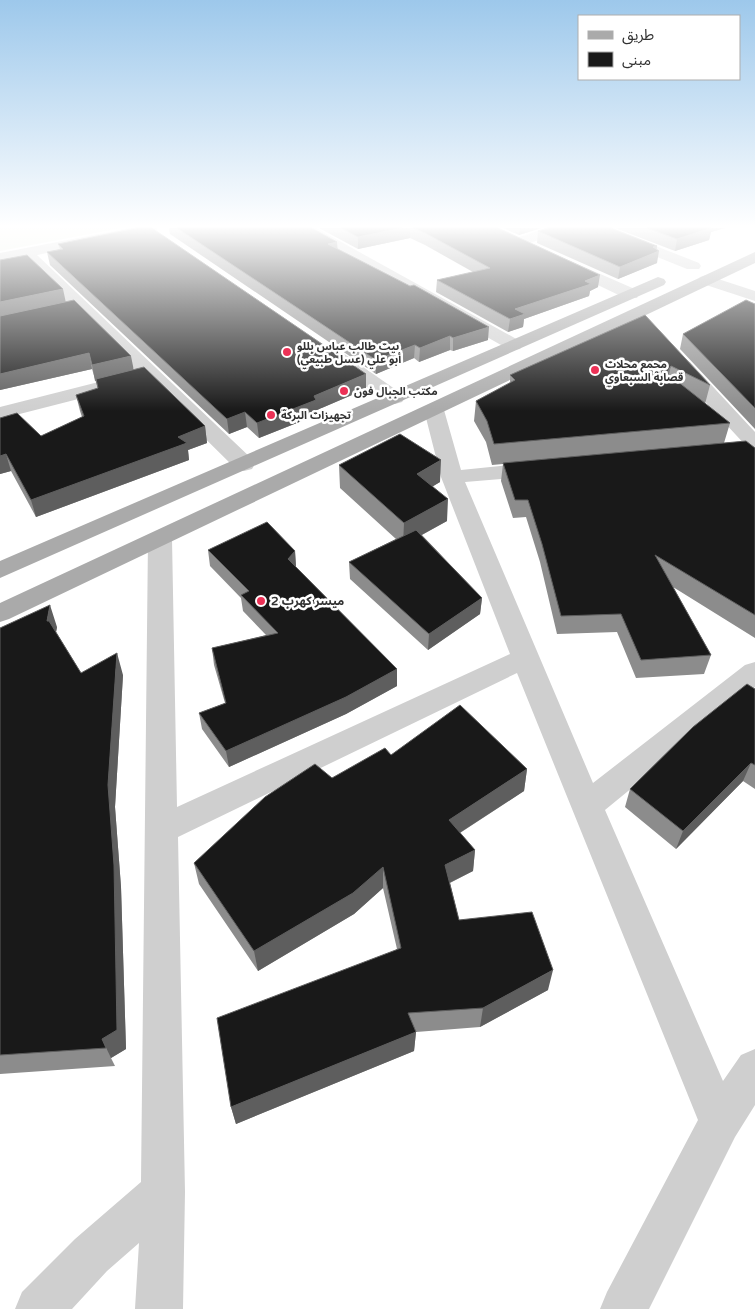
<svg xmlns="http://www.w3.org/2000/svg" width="755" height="1309" font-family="'Varela Round','Noto Sans Arabic',sans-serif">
<rect width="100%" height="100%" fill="#fff"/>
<!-- green -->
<path fill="#e7ecde" d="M0,228H121L0,251Z"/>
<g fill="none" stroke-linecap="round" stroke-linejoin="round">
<!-- minor -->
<path fill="#cfcfcf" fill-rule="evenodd" d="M130,228H158L156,231L151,232L37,255L252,459L255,464L252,469L244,471L236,469L22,258L0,263V253Z
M299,228H316L520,341L523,345L520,349L514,350L508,349L301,231Z
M546,228H567L565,231L524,245H514L512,242L514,239Z
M591,228H610L699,263L701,266L699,269H687L593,231Z
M566,259L637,290L639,294L637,298H625L560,267L558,264L560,261Z
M336,351L343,353L402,394L405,398L402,402L395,404L388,402L329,361L327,357L329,353Z
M683,360L690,362L755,432V450L748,448L676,370L674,366L676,362Z
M134,373L141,375L144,379L141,383L0,419V407Z
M434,404L441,406L444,410L461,470L539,462L547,464L550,469L547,474L539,476L465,482L593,783L745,665L755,662V687L605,810L723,1081L741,1055L755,1049V1105L735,1137L649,1309H600L607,1292L698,1120L517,673L178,837L185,1192L183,1309H135L139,1243L107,1271L72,1309H15L22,1292L75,1239L141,1182L148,539L152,534L160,532L168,534L172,539L177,807L510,654L441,477L424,410L427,406Z"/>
<!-- tertiary -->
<path fill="#cfcfcf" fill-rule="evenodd" d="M706,275L755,291V301L700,283L698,280L700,277Z"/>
<!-- primary -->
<path fill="#aaa" fill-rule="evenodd" d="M755,252V263L9,619L0,622V603Z
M658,277L664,279L666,282L664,285L0,578V561Z"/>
</g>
<!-- wall -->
<path fill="#8c8c8c" d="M169,228H312L337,249L488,340L453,351L450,350L419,362L414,358L376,374L170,234Z
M319,228H498L598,287L590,291L589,296L524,319L523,327L508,332L436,292L437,280L473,272L425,245L410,238L358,249Z
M503,228H541L519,235Z
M615,228H725L711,232L709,240L675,251Z
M538,231L657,246V263L618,279L537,243Z
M58,244L366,374V389L317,410V415L259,438L247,427L229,434L50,265L47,252L60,249Z
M0,260L66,302L134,370L205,426L207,443L188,450L189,460L36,517L11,471L0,474V418L41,436L82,417L80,411L76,395L98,389L92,369L0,390Z
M755,304V429L680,349L683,334Z
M645,315L710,385L705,404L730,423L724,443L755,448V638L673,587L711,655L704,674L636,678L617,632L557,634L540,562L526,517L513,518L501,481L503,464L492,465L486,442L474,421L476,401L510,383V375Z
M339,465L440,482L433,486L447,521L422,535L482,598L480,614L428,650L350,579L349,562L396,539L340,488Z
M208,550L295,551L296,567L397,669V686L346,714L229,767L202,729L199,713L225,703L214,665L212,648L266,635L243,611L241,598L210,566Z
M57,627L56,632L81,673L123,675L115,807L121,887L126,1049L111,1058L115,1066L0,1074V628Z
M755,689V789L743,781L676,849L625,807L630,789Z
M391,755L527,769L524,791L460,833L475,850L473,871L450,883L459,920L548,990L480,1027L416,1032L414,1051L236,1124L231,1107L397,949L383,888L354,914L258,971L199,884L194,863L332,778Z"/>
<!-- shaded-wall -->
<path fill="#5e5e5e" d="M402,228H410V238L358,249V237Z
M520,228H541L519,235Z
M698,228H725L711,232L709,240L675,251L677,239Z
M337,242L338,254L328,244Z
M657,246L656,252L659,251L657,263L618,279L620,267L653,247Z
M600,275L598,287L590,291L589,296L524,319L523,327L508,332L510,319L515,309Z
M63,289L66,303L0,318V302Z
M489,327L488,340L453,351V338Z
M450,336V350L419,362L420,348Z
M415,345L414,358L376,374V360Z
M89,353L92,369L0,390V374Z
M131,356L134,371L95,381L92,365Z
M671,366L666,386L667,373Z
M366,374V389L317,410V415L259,438L257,423L314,396Z
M245,412L247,427L229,434L227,419Z
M205,426L207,443L188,450L189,460L36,517L31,500L178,437Z
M6,454L11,471L0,474V456Z
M441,460L440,482L417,496V474Z
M448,499L447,521L403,545L404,523Z
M295,551L296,567L289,575L288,559Z
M482,598L480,614L428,650L429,634Z
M50,605L57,627L54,643L47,621Z
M117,653L123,675L115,807L121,887L126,1049L111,1058L102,1039L108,785Z
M397,669V686L346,714L229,767L226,751Z
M751,763L743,781L676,849L683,831Z
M527,769L524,791L447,841L449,820Z
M475,850L473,871L443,886L445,865Z
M383,867V888L354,914L258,971L254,951Z
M553,970L548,990L480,1027L483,1008Z
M416,1032L414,1051L236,1124L231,1107Z"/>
<!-- building -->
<path fill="#191919" stroke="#5e5e5e" d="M136,228H152L366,374L314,396L316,400L257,423L245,412L227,419L47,252L63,249L58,244Z
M177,228H312L337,242L328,244L410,286L414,285L489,327L453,338L450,336L420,348L415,345L376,360Z
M341,228H402L358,237Z
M413,228H498L600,275L585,281L591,284L515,309L525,314L510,319L437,280L490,268L425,233Z
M548,228H611L657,246L653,247L659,251L620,267L538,231Z
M647,228H711L677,239Z
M27,255L63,289L0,302V260Z
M74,300L131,356L92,365L89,353L0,374V316Z
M746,300L755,304V408L683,334Z
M645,315L710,385L671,366L667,373L730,423L494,444L487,421L476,401L515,380L510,375Z
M144,367L205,426L178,437L187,443L31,500L6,454L0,456V418L17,413L41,436L84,416L76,395L98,388L96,379Z
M400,434L441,460L417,474L448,499L404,523L339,465Z
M746,441L755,448V615L655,555L711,655L641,660L621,614L561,616L542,544L528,500H515L503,463Z
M267,522L295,551L288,559L397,669L346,697L226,751L199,713L226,703L212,648L278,633L241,595L249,591L208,550Z
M416,530L482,598L429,634L349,562Z
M50,605L47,621H49L81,673L117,653L108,785L114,865L117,1030L102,1039L106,1048L0,1055V628Z
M747,684L755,689V765L751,763L683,831L630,789L693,727Z
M460,705L527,769L449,820L475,850L445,865L459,920L532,912L553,970L483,1008L408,1013L416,1032L231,1107L217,1018L401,948L383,867L353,893L254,951L194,863L265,797L315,764L332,778L385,748L391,755Z"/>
<!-- sky -->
<linearGradient id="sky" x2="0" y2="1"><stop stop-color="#9dc8eb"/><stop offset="0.55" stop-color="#fff"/><stop offset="1" stop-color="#fff" stop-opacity="0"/></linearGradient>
<rect width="755" height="411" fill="url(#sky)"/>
<!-- markers -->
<g fill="#ec3156" stroke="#fff" stroke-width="2">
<circle cx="287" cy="352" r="5"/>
<circle cx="595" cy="370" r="5"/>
<circle cx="344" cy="391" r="5"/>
<circle cx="271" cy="415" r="5"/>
<circle cx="261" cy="601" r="5"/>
</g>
<g text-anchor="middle" stroke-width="5" stroke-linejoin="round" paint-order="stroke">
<!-- far-poi labels -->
<g font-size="11" font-weight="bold" fill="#323232" stroke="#fff" text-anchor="start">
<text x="297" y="350">بيت طالب عباس بللو<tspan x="297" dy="13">أبو علي (عسل طبيعي)</tspan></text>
<text x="605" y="368">مجمع محلات<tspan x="605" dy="13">قصابة السبعاوي</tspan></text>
<text x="354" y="395">مكتب الجبال فون</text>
<text x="281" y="419">تجهيزات البركة</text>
</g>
<!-- poi labels -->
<g font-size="12" font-weight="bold" fill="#323232" stroke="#fff" text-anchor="start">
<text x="271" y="605">ميسر كهرب 2</text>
</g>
</g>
<!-- legend -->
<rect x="578" y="15" width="162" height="65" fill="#ffffff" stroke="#adadad"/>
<rect x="588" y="31" width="25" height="8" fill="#aaaaaa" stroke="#adadad"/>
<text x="622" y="40" font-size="15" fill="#323232">طريق</text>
<rect x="588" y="52" width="25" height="15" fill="#191919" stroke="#adadad"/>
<text x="622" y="65" font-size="15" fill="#323232">مبنى</text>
</svg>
